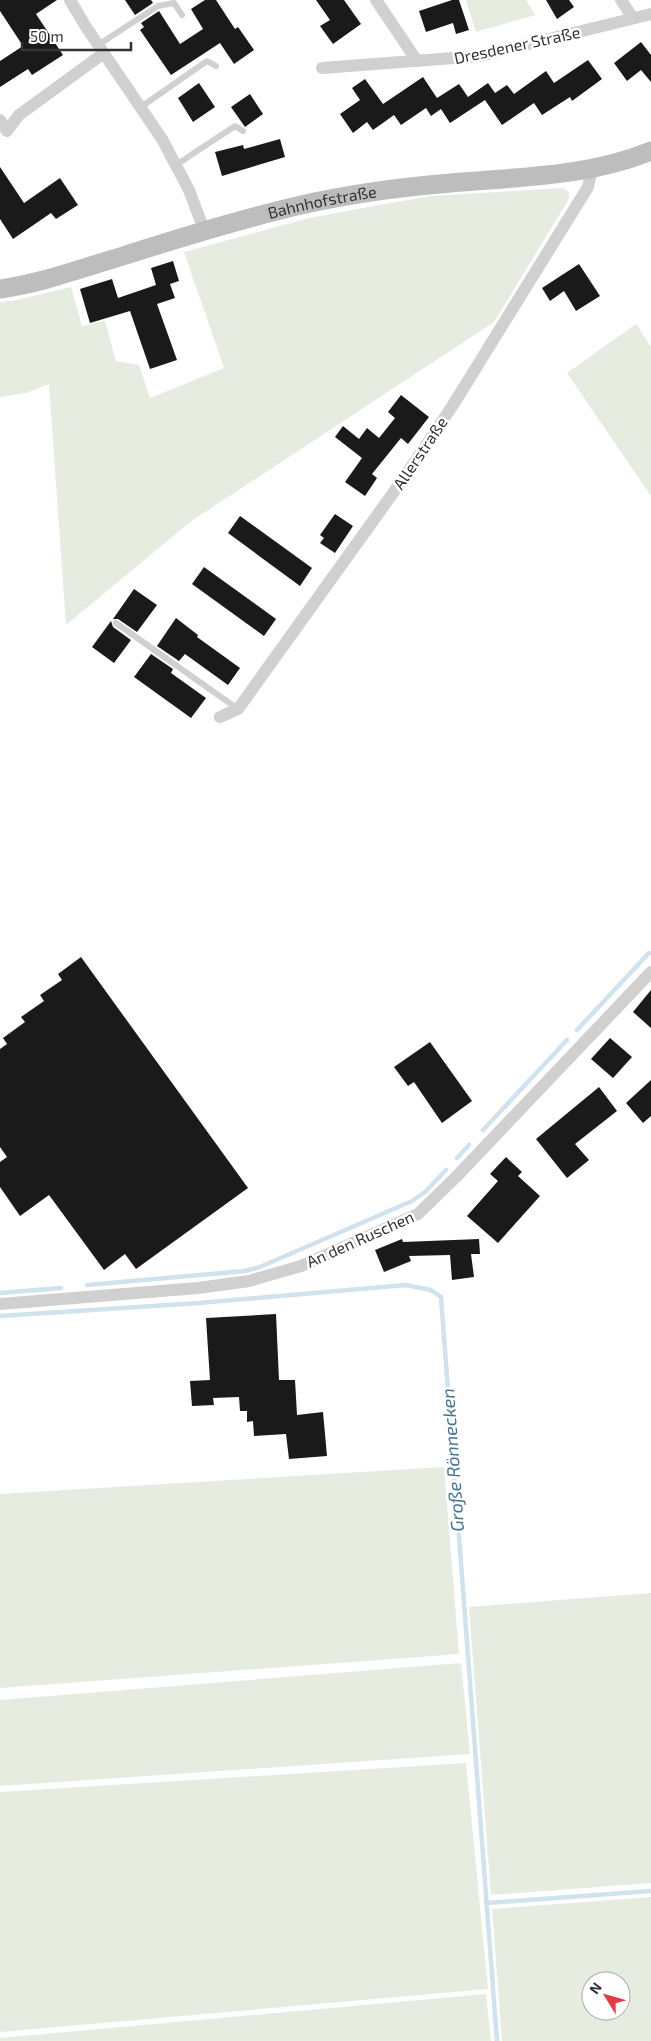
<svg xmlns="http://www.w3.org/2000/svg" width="651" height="2041" font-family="'Exo 2',sans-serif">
<rect width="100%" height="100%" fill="#fff"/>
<!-- green -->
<path fill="#e6ecdf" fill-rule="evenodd" d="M466,0H526L535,15L476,32Z
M563,188L569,192V199L494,322L190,522L66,625L49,384L26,393L0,397V302L17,300L71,287L82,326L105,321L116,361L139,365L150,398L224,368L184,252L309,218L396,202L432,196Z
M636,324L651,347V496L567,373Z
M444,1467L459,1654L0,1688V1494Z
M651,1593V1883L491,1895L469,1607Z
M461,1663L470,1754L0,1786V1700Z
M466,1763L488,1989L0,2032V1792Z
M651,1897V2041H502L492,1909ZM591,1981H621V2011H591Z
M486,1994L491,2041H0V2038Z"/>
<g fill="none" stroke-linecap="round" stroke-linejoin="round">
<!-- stream -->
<path stroke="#cfe2ee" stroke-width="4.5" d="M577,1030L649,953
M483,1130L567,1040
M457,1158L469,1145
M87,1285L245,1271L260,1267L412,1201L425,1192L446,1170
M0,1293L61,1288
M0,1316L199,1303L406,1285L431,1290L441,1297L497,2041
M486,1903L651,1891"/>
</g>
<!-- building -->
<path fill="#1a1a1a" d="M0,0H57L36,14L63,55L32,75L28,69L0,87V61L23,46L0,11Z
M125,0H151L153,3L135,15Z
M205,0H216L235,29L238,27L254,50L234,64L220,43L171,75L140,30L144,27L141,23L159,11L180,44L203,29L191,9Z
M316,0H344L361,24L333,44L320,26L330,20Z
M452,0H459L469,30L456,34L453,23L426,32L419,11Z
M546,0H569L574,7L557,19Z
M641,42L651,55V82L641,70L627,81L614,63Z
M588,60L602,79L572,101L570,97L542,115L534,103L502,125L485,100L450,123L441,109L431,116L426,108L401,125L394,115L373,130L367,122L353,133L340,114L360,100L352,88L365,79L383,104L423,77L437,98L459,84L468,97L488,83L495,93L507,85L514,94L546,71L554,83Z
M199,83L215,107L193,122L178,98Z
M250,94L263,114L245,127L231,107Z
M280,139L285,157L222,176L215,152L243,145L244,149Z
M0,167L24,203L60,178L78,205L56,219L51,213L13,239L0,219Z
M173,261L179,281L170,284L175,298L157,304L177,360L150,369L130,311L90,323L80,289L112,279L118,298L156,285L151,268Z
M579,264L600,296L576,311L564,291L550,301L542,288Z
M401,395L429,417L408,444L401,438L372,474L377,478L365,496L345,482L362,458L335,437L343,426L359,439L367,428L379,438L395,418L388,412Z
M335,514L353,526L335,553L320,543L324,538L320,535Z
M240,516L312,568L300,586L228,533Z
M204,567L276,619L264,636L192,584Z
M134,589L157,605L137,632L118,619H113Z
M176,618L198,635L197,637L240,668L228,685L185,654L179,661L157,646Z
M111,621L113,627L131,640L114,663L92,647Z
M151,654L173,669L171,673L206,698L191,718L134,677Z
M81,957L248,1188L136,1269L125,1254L104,1270L49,1195L20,1216L0,1187V1162L7,1157L0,1147V1049L7,1044L3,1038L25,1022L21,1017L44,1001L40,995L62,980L58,974Z
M651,990V1028L633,1012Z
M610,1038L632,1057L613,1078L591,1059Z
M430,1042L472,1101L442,1123L414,1082L408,1086L394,1067Z
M651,1080V1116L643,1123L626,1103Z
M599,1087L617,1111L575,1144L589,1160L567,1178L536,1139Z
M506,1157L522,1172L518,1176L540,1196L498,1243L467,1216L498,1181L490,1174Z
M402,1239L403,1242L479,1239L480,1254H471L474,1277L452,1280L450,1255L409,1256L411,1261L384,1272L375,1250Z
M276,1314L279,1380H295L297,1415L323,1412L327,1456L289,1459L286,1434L254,1436L253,1421L247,1422V1411H240L239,1397L213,1398L214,1405L192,1406L190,1381L210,1380L206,1318Z"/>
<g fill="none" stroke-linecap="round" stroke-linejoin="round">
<!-- lane -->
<path stroke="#d0d0d0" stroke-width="6" d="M98,45L158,6L174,3L182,15
M141,107L207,61L216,66
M176,165L235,126L243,131
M116,623L238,709"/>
<!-- street -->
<path stroke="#d0d0d0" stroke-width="12" d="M70,0L86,27L162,139L189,190L204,230
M376,0L417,61
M621,0L633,18
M322,68L480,56L651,14
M0,120L7,131L19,115L104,53
M220,717L238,709L401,482L453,405L588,187L592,169
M0,1304L198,1288L249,1281L301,1266L418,1214L457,1176L651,972"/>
<!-- secondary -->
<path stroke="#bdbdbd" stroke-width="19" id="s1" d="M0,289C43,283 82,268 123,256C182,237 241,219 301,205C350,194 401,187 451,183C518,177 587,177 651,151"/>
</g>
<g text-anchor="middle" stroke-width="5" stroke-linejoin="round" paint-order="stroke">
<!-- street labels -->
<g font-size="16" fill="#333" stroke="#fff">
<text transform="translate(517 45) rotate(-12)" y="6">Dresdener Straße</text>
<text dy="6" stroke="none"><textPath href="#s1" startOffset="334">Bahnhofstraße</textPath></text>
<text transform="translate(420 453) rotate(-56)" y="6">Allerstraße</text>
<text transform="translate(360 1239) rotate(-24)" y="6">An den Ruschen</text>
</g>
<!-- water labels -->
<g font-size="18" font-style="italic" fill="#3f7597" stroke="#fff">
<text transform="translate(453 1460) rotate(-94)" y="6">Große Rönnecken</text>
</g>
</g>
<!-- north arrow -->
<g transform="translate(606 1996) rotate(307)"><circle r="24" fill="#ffffff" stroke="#adadad"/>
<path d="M0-4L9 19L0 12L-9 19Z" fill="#e63946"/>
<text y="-8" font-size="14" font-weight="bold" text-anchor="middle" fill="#333333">N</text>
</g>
<!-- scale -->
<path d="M22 42v8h109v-8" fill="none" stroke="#333333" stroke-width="2.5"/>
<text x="30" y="42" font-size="15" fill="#333333" stroke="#ffffff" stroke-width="4" paint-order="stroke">50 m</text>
</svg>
